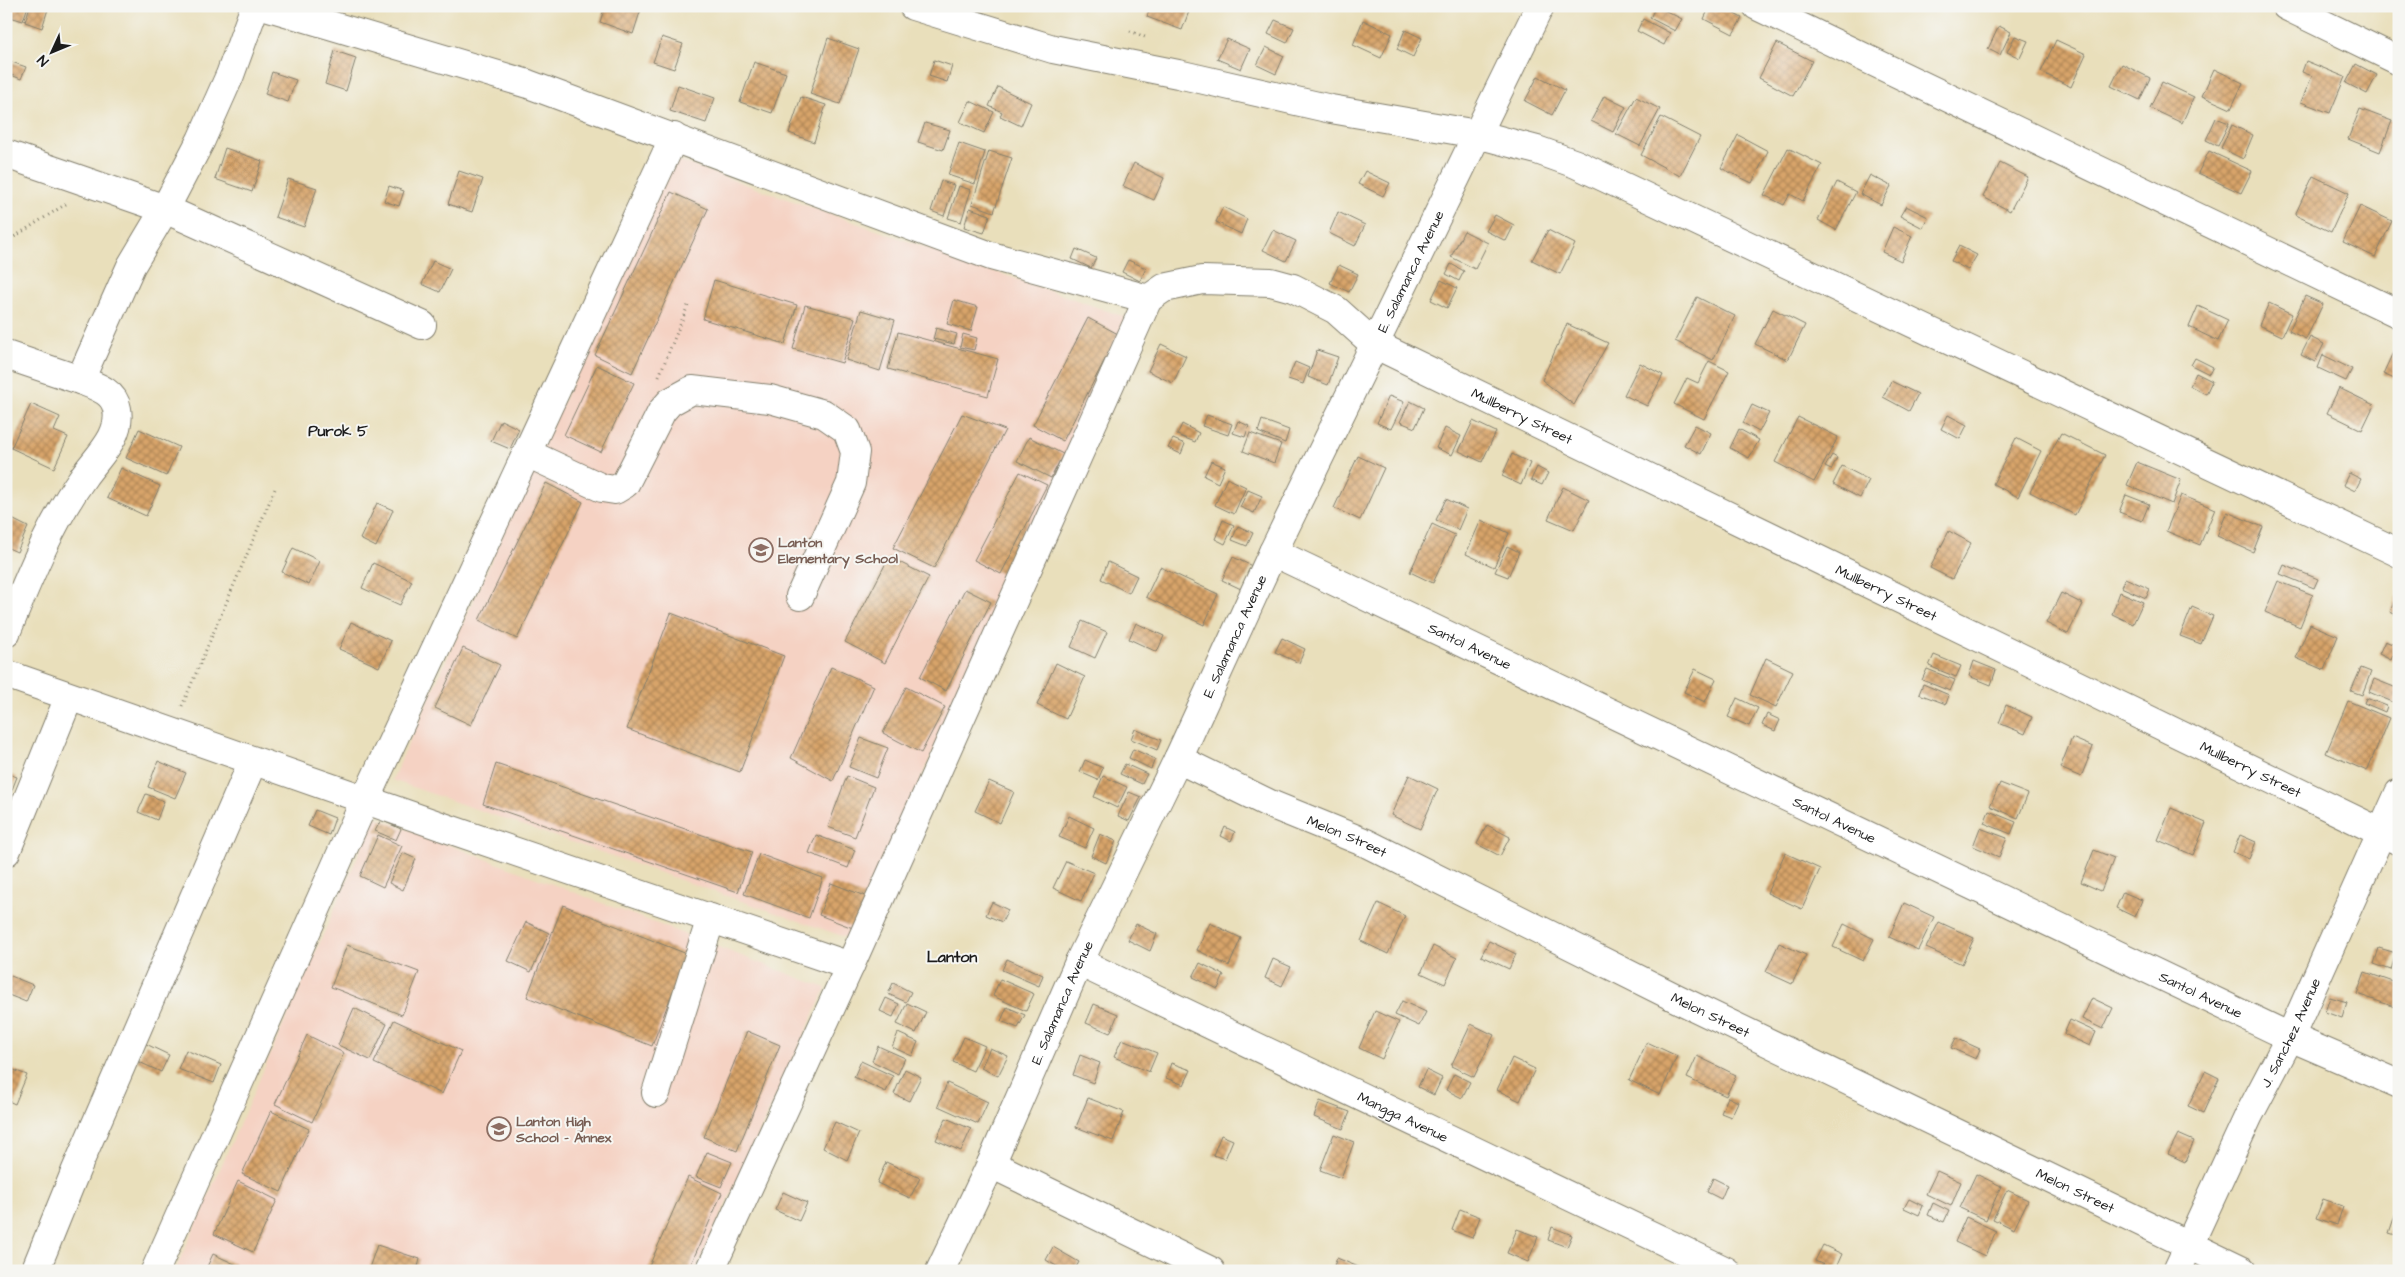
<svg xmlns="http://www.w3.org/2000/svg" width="2405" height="1277" font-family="'Architects Daughter',sans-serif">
<defs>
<pattern id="building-cross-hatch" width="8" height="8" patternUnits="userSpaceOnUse" patternTransform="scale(1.25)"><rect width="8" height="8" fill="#d8a46a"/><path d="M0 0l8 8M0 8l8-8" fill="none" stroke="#ae8556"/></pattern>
</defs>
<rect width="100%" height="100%" fill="#f6f6f2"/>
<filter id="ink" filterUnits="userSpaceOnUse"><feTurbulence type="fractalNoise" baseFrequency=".02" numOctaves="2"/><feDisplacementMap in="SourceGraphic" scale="10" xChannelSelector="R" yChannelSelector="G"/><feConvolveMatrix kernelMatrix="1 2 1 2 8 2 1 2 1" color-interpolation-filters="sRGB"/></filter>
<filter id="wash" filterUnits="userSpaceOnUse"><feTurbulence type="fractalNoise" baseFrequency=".0096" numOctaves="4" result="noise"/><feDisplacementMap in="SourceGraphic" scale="20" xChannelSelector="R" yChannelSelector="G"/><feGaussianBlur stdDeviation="1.12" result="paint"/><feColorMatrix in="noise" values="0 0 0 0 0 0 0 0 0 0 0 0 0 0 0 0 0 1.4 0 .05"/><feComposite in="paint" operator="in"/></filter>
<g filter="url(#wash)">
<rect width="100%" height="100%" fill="#e9dfbb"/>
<!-- built -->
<path fill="#f5d2c3" d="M673,159L1131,319L848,938L392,780Z
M375,817L826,988L695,1271H175Z"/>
<g id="blocks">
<!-- building -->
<path fill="url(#building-cross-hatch)" d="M11,6H28L23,21L7,16Z
M30,6H49L42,28L25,22Z
M605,6H642L633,34L600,22Z
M1150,6H1191L1182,30L1147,17Z
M1656,6L1682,19L1675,31L1650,18Z
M1710,6H1719L1742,18L1733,34L1704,19Z
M1643,19L1670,33L1664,45L1637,31Z
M1275,20L1294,28L1287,43L1268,34Z
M1363,20L1392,34L1381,58L1353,45Z
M1999,26L2011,32L2000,55L1988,49Z
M1405,30L1422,38L1413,57L1397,49Z
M2015,36L2028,41L2020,58L2007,52Z
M662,37L683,44L674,69L653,62Z
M828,38L859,49L840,104L810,94Z
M1227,39L1250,49L1241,69L1217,59Z
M2056,40L2086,54L2071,87L2041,72Z
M1777,43L1812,61L1793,96L1759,78Z
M1266,47L1284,56L1276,74L1257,65Z
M335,51L356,58L346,91L325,84Z
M6,60L26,67L21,79L6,73Z
M934,60L952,66L947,82L929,76Z
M2306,61L2345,77L2330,113L2301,102L2312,76L2302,72Z
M754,62L786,73L772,113L740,102Z
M2122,64L2150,78L2140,100L2111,86Z
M2356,64L2377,75L2367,94L2346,83Z
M2214,69L2243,83L2231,109L2202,96Z
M272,72L296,80L288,102L265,94Z
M1538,76L1565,90L1552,115L1525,101Z
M2162,82L2194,97L2182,123L2150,108Z
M678,85L715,98L706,123L670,111Z
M998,87L1031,103L1021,126L1000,116L1002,112L989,106Z
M1604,96L1626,107L1613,132L1591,121Z
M801,97L826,105L814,142L789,133Z
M1636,97L1660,109L1640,146L1616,134Z
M970,101L994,112L984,133L960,122Z
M2360,109L2392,121L2380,152L2348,139Z
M1661,117L1700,137L1680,176L1641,155Z
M2216,118L2229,123L2218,146L2206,140Z
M925,123L950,130L943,150L918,142Z
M2232,125L2253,135L2243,159L2221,148Z
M1738,135L1768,151L1752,183L1721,168Z
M959,143L985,152L975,184L948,175Z
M225,148L262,161L252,192L215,179Z
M1788,148L1822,165L1803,201L1790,194L1784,205L1764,195Z
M989,151L1012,158L994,212L972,204Z
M2209,151L2252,171L2241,193L2198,173Z
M1134,163L1164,178L1154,200L1123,186Z
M2000,163L2028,177L2010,211L1983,197Z
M459,171L483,179L472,212L448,204Z
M1365,171L1390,183L1383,196L1358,184Z
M1870,175L1891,186L1881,205L1860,194Z
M2313,176L2349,193L2331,232L2295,215Z
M288,179L317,188L304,227L275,217Z
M941,181L954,185L944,216L931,211Z
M1837,182L1856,192L1836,230L1818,220Z
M389,186L404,191L399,206L384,201Z
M959,186L971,190L961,222L948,218Z
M671,192L708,209L632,373L595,355Z
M1906,206L1928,217L1923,228L1900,216Z
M2360,206L2392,221L2375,257L2343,242Z
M1223,207L1247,219L1241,234L1216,222Z
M970,208L990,215L984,233L964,227Z
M1338,212L1365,225L1355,246L1329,233Z
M1495,215L1514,225L1506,241L1486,231Z
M1893,227L1912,236L1901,261L1882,252Z
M1273,230L1296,241L1286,261L1263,250Z
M1548,230L1575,244L1560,274L1532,260Z
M1464,231L1488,243L1475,269L1451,257Z
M1959,246L1977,255L1968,270L1951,261Z
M1076,249L1096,258L1091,268L1072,259Z
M1128,260L1146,268L1140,281L1122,272Z
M433,261L451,269L440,292L422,284Z
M1451,264L1464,271L1459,281L1446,274Z
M1339,265L1358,274L1349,292L1330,283Z
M714,280L797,305L785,344L703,319Z
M1441,280L1457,288L1447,308L1431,300Z
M2305,296L2323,304L2306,339L2289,331Z
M1697,297L1735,316L1713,360L1675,341Z
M954,300L978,307L971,331L947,324Z
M2269,303L2292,314L2282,336L2259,325Z
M805,305L855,318L842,363L793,349Z
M2198,306L2228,320L2218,341L2189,327Z
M1773,309L1805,325L1788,360L1755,344Z
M861,310L895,320L880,371L846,360Z
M1088,318L1118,334L1063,441L1033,425Z
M1567,324L1608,343L1574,405L1542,380Z
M936,328L957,334L954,344L933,339Z
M898,332L998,359L988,396L888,369Z
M963,334L977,338L974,350L960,347Z
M2310,337L2324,344L2315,362L2301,355Z
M1161,344L1186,356L1173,383L1148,371Z
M2396,346L2399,347V381L2383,374Z
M1317,350L1338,357L1328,385L1308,377Z
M2323,355L2352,369L2346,381L2318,368Z
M2195,358L2213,367L2209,374L2191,365Z
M1709,361L1729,371L1704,419L1674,404L1687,378L1698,383Z
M1295,362L1309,368L1303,384L1288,379Z
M1640,363L1663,375L1647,406L1624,395Z
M597,365L634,383L601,452L564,435Z
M2196,373L2212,381L2206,394L2190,386Z
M1891,381L1918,394L1909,411L1883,397Z
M2339,388L2374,405L2362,430L2327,413Z
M1389,396L1404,402L1391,429L1377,423Z
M1410,401L1424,408L1415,428L1400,422Z
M31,404L60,417L54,431L68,437L54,468L11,448Z
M1752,405L1769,413L1759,432L1743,423Z
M962,414L1005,430L934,568L893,548Z
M1207,415L1232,424L1228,435L1202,426Z
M1948,415L1967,425L1960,439L1941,429Z
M1798,417L1838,437L1814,482L1775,462Z
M501,420L519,429L510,449L491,441Z
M1262,420L1289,430L1285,443L1258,432Z
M1238,421L1249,426L1245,437L1233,433Z
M1473,421L1496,432L1482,462L1459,451Z
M1182,424L1199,433L1195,442L1177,435Z
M1695,425L1711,433L1701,454L1684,445Z
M1445,428L1461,436L1452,455L1436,448Z
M139,429L179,447L166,476L126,458Z
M1739,429L1759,440L1749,458L1730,448Z
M1250,433L1281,444L1274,463L1243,451Z
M2061,433L2105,455L2075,515L2030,492Z
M1029,437L1063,454L1051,478L1017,461Z
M2016,438L2041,451L2018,497L1993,484Z
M1173,439L1185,444L1181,454L1168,448Z
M1512,454L1530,463L1521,485L1502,476Z
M1832,455L1837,458L1831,470L1825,467Z
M1358,456L1384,468L1360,520L1334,508Z
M1211,461L1225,467L1218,483L1204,476Z
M2137,462L2181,480L2172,504L2127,485Z
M1842,466L1869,480L1860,498L1833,484Z
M1537,467L1548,473L1542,485L1531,480Z
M121,468L160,486L146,516L107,498Z
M1020,472L1047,485L1001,574L974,560Z
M2349,473L2361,479L2355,491L2343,485Z
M1227,478L1246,487L1234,514L1215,505Z
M546,483L583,502L517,639L479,620Z
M1563,487L1589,500L1574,530L1548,519Z
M1248,490L1262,496L1254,513L1240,507Z
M2126,495L2149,504L2142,521L2119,512Z
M2181,495L2215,509L2200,545L2166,531Z
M1446,499L1467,509L1458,530L1436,520Z
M377,503L393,510L376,547L360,539Z
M2227,512L2263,527L2253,552L2217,536Z
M6,516L28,527L17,552L6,547Z
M1223,520L1234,525L1225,544L1215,539Z
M1481,520L1509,533L1494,567L1466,554Z
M1432,524L1455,535L1433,583L1410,572Z
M1238,526L1253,533L1247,546L1232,540Z
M1949,531L1971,543L1952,579L1930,568Z
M1507,546L1519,552L1508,577L1495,572Z
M293,548L320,561L309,585L282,572Z
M889,557L929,577L885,663L845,642Z
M1233,557L1252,566L1241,589L1222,580Z
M1108,562L1137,576L1129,593L1101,579Z
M373,563L412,581L400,605L362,588Z
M2284,565L2318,579L2314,588L2280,574Z
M1160,567L1218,594L1204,625L1146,597Z
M2125,578L2150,589L2146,598L2121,587Z
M2278,581L2313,595L2300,627L2265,612Z
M965,589L991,602L946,691L920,677Z
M2399,591V616L2390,612Z
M2120,592L2143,602L2133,624L2112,614Z
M2061,593L2083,604L2068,634L2046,623Z
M2192,607L2213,616L2201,644L2180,636Z
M671,613L784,656L740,772L627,729Z
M1082,621L1107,632L1095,658L1071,647Z
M351,622L391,641L379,667L339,649Z
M1136,623L1164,636L1157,652L1129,639Z
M2310,624L2338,636L2324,670L2296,658Z
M1282,638L1305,649L1299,663L1275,652Z
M2385,641L2397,646L2391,660L2379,654Z
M463,648L500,665L471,725L435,708Z
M1934,655L1961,666L1956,677L1929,666Z
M1766,658L1793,671L1776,707L1750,695Z
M1974,661L1996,670L1991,685L1969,676Z
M1056,663L1085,677L1066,719L1037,705Z
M831,667L874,686L833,781L791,758Z
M2361,668L2371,672L2362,695L2351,691Z
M1695,669L1716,679L1705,702L1684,692Z
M1927,669L1955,680L1950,691L1922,680Z
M2374,679L2399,689L2395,703L2369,692Z
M1923,684L1949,695L1946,704L1919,694Z
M906,687L945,707L921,753L883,733Z
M1737,698L1758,708L1749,726L1728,717Z
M2366,698L2387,706L2385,712L2364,703Z
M2348,701L2389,718L2367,771L2326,753Z
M2006,705L2032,717L2025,734L1999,723Z
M1767,714L1780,720L1775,731L1762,725Z
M1135,729L1161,740L1157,750L1131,739Z
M861,738L888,748L876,778L849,767Z
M2072,738L2093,747L2081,777L2060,768Z
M1133,749L1155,759L1151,769L1129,758Z
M1085,760L1103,768L1098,780L1080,772Z
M158,761L186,773L175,798L148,787Z
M496,764L752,852L738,892L483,804Z
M1125,764L1147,774L1142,784L1120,774Z
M6,773L17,777L6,805Z
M1409,775L1438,789L1420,829L1391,815Z
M847,776L874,787L855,837L828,827Z
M1103,776L1127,787L1117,808L1094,797Z
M989,781L1014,792L1000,823L975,811Z
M2000,783L2028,794L2018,818L1990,806Z
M1129,792L1141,797L1129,821L1118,816Z
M146,794L164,801L157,820L138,812Z
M2171,808L2206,823L2193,855L2158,840Z
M315,810L335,818L329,835L308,826Z
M1989,811L2016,822L2011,834L1984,823Z
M1069,816L1094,828L1085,848L1059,837Z
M381,820L401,829L396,840L375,831Z
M1487,825L1510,837L1500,856L1477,844Z
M1225,827L1235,832L1231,841L1221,836Z
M1980,828L2007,838L1999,857L1973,846Z
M1100,834L1116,841L1106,863L1091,856Z
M378,835L402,846L383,887L360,876Z
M816,835L855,850L848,868L809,853Z
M2240,835L2256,842L2249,859L2233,852Z
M2094,850L2114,858L2101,891L2081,882Z
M403,853L416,859L403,890L389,883Z
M1785,853L1820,869L1802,909L1767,893Z
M759,854L823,878L809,918L744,894Z
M1066,861L1094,873L1081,901L1053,888Z
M831,883L870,898L858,930L819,915Z
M2123,892L2142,900L2135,917L2116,908Z
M992,902L1008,910L1002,922L986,915Z
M1378,903L1405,916L1388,954L1361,941Z
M1904,903L1934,917L1918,950L1889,937Z
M563,905L687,954L652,1046L527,997Z
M526,922L549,933L531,972L508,961Z
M1939,922L1974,938L1962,964L1926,948Z
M1210,923L1241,938L1229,966L1197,950Z
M1136,924L1157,934L1150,951L1128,940Z
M1844,924L1874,939L1863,961L1833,947Z
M1489,941L1516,954L1509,969L1481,956Z
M1779,943L1806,955L1792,984L1766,972Z
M347,945L419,972L402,1015L331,987Z
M1433,946L1457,958L1445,984L1421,973Z
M2379,948L2396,953L2391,970L2374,964Z
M1007,959L1043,975L1039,986L1002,970Z
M1273,959L1291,967L1282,986L1265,978Z
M1200,963L1224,975L1218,989L1193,977Z
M2365,972L2399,984L2398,1008L2357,994Z
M6,974L33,985L26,1002L6,994Z
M1000,979L1034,994L1026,1011L993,996Z
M893,983L911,992L906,1002L888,994Z
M2330,997L2347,1002L2342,1018L2325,1012Z
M886,998L899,1004L893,1017L880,1011Z
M2092,998L2113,1008L2103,1029L2082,1019Z
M1402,1001L1426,1012L1419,1026L1395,1015Z
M907,1003L926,1012L916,1033L897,1024Z
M1094,1004L1118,1014L1110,1033L1086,1023Z
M1007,1007L1025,1015L1018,1028L1001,1021Z
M354,1008L387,1024L370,1060L338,1045Z
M1375,1011L1399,1022L1382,1059L1359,1048Z
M394,1020L461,1051L442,1094L374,1063Z
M2070,1020L2096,1032L2090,1046L2064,1034Z
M1471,1024L1494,1035L1474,1077L1451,1066Z
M747,1031L780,1045L737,1151L704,1137Z
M898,1033L918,1042L912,1056L892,1047Z
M307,1035L344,1053L312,1122L275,1104Z
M964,1037L985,1046L973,1071L953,1062Z
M1956,1038L1980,1049L1976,1059L1951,1048Z
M1122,1039L1157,1053L1149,1072L1114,1057Z
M1647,1042L1677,1056L1660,1095L1629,1080Z
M146,1044L169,1055L161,1072L137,1061Z
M878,1046L905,1058L898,1074L872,1061Z
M990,1048L1008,1056L998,1076L981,1068Z
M186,1050L221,1065L214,1083L178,1069Z
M1080,1055L1100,1063L1093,1083L1073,1075Z
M1697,1056L1736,1075L1726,1096L1687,1078Z
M1512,1058L1535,1069L1520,1101L1497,1090Z
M861,1061L893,1076L886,1092L854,1077Z
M1171,1063L1191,1070L1184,1085L1166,1078Z
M6,1067L27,1075L15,1104L6,1100Z
M905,1069L921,1077L909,1101L894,1094Z
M1426,1070L1442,1078L1434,1095L1418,1087Z
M2205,1071L2219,1078L2203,1113L2188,1106Z
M1454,1074L1470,1082L1462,1098L1446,1090Z
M947,1083L988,1102L978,1124L938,1106Z
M1728,1097L1738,1102L1731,1117L1721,1113Z
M1088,1098L1124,1112L1113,1141L1076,1127Z
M1320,1101L1350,1112L1343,1129L1314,1117Z
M271,1111L309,1129L281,1192L242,1174Z
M946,1118L971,1129L961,1151L936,1140Z
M835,1122L859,1133L847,1160L823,1148Z
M1334,1134L1354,1142L1341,1178L1320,1170Z
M2178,1134L2194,1141L2185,1162L2168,1154Z
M1221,1135L1233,1140L1225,1159L1213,1155Z
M707,1152L732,1162L721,1187L696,1177Z
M886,1162L920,1178L910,1198L877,1183Z
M1937,1171L1961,1182L1951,1206L1926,1194Z
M1976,1174L2001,1186L1986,1220L1960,1208Z
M688,1177L722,1193L688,1271H647Z
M1713,1178L1727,1185L1721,1199L1707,1192Z
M238,1181L277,1200L253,1252L214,1234Z
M2007,1190L2028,1200L2014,1229L1993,1219Z
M783,1192L807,1203L799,1221L775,1210Z
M1909,1199L1923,1206L1919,1215L1904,1208Z
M2323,1199L2343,1206L2337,1225L2316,1218Z
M1933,1203L1949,1211L1944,1222L1928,1215Z
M1460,1209L1480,1217L1472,1238L1452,1230Z
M2397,1209H2399V1236L2389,1233Z
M1966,1217L1996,1231L1985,1256L1955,1242Z
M1552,1227L1572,1235L1567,1247L1548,1240Z
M1517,1229L1538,1237L1528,1262L1507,1253Z
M377,1245L420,1259L417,1271H368Z
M1823,1245L1842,1254L1835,1270L1815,1261Z
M1053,1247L1079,1262L1074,1271H1065L1046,1260Z
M213,1254L250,1271H205Z
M1337,1258L1368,1271H1332Z"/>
</g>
</g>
<g filter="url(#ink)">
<use href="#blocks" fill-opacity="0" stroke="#827e6c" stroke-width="1"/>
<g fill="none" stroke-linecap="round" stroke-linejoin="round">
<!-- minor casing -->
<g stroke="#827e6c" stroke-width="30">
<g id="minor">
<path id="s1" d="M266,6L528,84L991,256L1148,299L1164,288L1202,280L1271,282L1293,288L1336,310L1374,344L2399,841"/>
<path d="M913,6L1053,49L1178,74L1331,109L1477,134L1537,150L1576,164L2399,553"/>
<path d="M1757,6L2399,314"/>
<path d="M2286,6L2399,61"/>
<path d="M6,154L165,209L422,325"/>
<path d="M6,355L80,380L131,266L165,209L201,140L230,75L255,6"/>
<path d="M527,453L602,488L615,490L625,484L662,411L670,402L692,390L770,399L824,414L847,430L855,452L851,483L800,596"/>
<path id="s2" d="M1273,552L2290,1037L2399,1084"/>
<path d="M6,633C28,580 50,523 84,476C98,456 122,436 117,409C114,391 95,386 80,380"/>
<path d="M6,674L449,829L850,966"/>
<path id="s3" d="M1178,759L1270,804L1366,843L1676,998L2243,1271"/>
<path d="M6,852L69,697"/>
<path id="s4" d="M1079,962L1726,1271"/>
<path d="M656,1093L711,918"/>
<path d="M991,1164L1211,1271"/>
<path d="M35,1271L76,1170L253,761"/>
<path d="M155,1271L365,800L674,137"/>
<path d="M710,1271L850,966L1148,299"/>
<path id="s5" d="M940,1271L991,1164L1079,962L1178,759L1273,552L1540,6"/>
<path id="s6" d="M2177,1271L2249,1115L2290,1037L2399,793"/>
</g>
</g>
<!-- path -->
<path stroke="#827e6c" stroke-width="3" stroke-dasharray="1 4" stroke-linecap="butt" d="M1130,31L1145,37
M6,242L66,204
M659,376L689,303
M182,706L275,489"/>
<!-- minor -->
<use href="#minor" stroke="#fff" stroke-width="28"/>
</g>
</g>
<!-- icons -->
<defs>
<g id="school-ring" transform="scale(1.25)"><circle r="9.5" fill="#f6f6f2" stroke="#8d6e63" stroke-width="1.5"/><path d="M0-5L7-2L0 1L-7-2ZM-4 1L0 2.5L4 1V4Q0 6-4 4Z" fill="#8d6e63"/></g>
</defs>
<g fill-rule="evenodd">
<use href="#school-ring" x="761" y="550"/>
<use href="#school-ring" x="499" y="1129"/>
</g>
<g text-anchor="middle" stroke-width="4" stroke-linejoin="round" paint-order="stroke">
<!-- street labels -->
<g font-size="14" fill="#1c1c1c" stroke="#f6f6f2">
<text dy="5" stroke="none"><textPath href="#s5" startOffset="1105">E. Salamanca Avenue</textPath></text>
<text dy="5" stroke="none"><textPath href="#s1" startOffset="1344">Mullberry Street</textPath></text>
<text dy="5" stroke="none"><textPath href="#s1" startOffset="1749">Mullberry Street</textPath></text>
<text dy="5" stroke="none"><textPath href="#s5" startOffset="700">E. Salamanca Avenue</textPath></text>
<text dy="5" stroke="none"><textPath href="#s2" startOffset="218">Santol Avenue</textPath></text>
<text dy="5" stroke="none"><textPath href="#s1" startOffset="2154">Mullberry Street</textPath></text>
<text dy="5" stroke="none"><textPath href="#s2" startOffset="622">Santol Avenue</textPath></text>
<text dy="5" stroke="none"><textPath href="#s3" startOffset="186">Melon Street</textPath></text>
<text dy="5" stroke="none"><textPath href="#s2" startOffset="1028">Santol Avenue</textPath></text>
<text dy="5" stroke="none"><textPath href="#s5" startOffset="295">E. Salamanca Avenue</textPath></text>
<text dy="5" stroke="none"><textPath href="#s3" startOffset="591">Melon Street</textPath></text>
<text dy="5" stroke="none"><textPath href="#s6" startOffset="264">J. Sanchez Avenue</textPath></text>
<text dy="5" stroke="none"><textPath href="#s4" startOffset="359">Mangga Avenue</textPath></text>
<text dy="5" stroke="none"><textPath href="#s3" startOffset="996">Melon Street</textPath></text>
</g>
<!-- education labels -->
<g font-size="14" font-weight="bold" fill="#785e54" stroke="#f6f6f2" text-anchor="start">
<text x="778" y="547">Lanton<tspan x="778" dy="16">Elementary School</tspan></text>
<text x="516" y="1126">Lanton High<tspan x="516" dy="16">School – Annex</tspan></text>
</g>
<!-- neighbourhood labels -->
<g font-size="15" font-weight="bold" fill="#1c1c1c" stroke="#f6f6f2">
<text x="338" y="436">Purok 5</text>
</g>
<!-- quarter labels -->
<g font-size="16" font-weight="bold" fill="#1c1c1c" stroke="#f6f6f2">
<text x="952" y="962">Lanton</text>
</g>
</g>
<!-- margin -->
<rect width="2405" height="1277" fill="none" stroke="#f6f6f2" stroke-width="25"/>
<!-- north arrow -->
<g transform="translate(52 52) rotate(226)" stroke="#f6f6f2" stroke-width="4" paint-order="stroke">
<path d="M0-4L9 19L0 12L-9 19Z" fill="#1c1c1c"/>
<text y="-8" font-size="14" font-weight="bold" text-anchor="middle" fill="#1c1c1c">N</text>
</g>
</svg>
